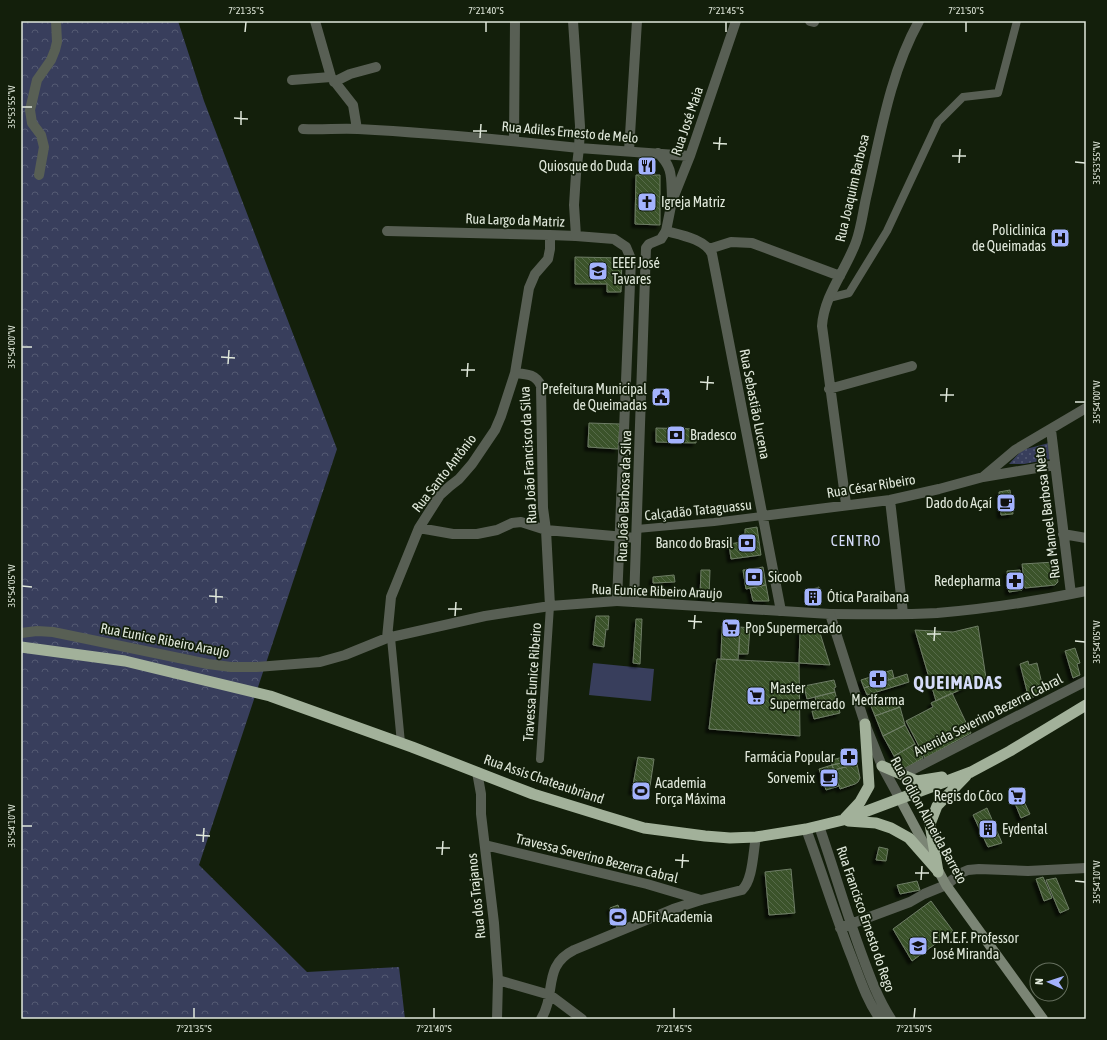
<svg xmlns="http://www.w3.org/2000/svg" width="1107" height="1040" font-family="'Asap Condensed',sans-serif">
<defs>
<pattern id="forest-crowns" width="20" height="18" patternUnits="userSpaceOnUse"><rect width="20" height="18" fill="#383e5c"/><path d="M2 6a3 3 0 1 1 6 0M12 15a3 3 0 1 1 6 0" fill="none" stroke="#545a73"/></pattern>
<pattern id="park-dots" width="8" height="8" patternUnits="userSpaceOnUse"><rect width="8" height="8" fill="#383e5c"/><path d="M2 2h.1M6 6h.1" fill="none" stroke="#545a73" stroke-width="1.8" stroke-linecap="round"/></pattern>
<pattern id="building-back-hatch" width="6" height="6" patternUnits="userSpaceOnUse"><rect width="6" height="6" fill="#3a522a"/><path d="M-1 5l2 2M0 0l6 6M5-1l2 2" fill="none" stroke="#566b48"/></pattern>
<filter id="shadow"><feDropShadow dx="-3.5" dy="3.5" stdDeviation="1" flood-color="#0009"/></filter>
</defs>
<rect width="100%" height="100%" fill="#131f0b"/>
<!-- green -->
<path fill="#383e5c" d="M593,663L654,669L651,701L589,695Z"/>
<!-- forest -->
<path fill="url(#forest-crowns)" d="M21,21H178L204,101L337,449L199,865L307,972L399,967L405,1019H21Z"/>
<!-- park -->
<path fill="url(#park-dots)" d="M1049,443L1051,459L1024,464H1009L1022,450Z"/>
<!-- building -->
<path fill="url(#building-back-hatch)" stroke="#6e7d65" filter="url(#shadow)" d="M642,162H651V169H655L654,175H642Z
M636,175H660V225L635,224Z
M575,257L622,258L621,292H607V284H575Z
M589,423L620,424L618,449L588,447Z
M656,428L696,429V443L656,442Z
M1010,490L1013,514L1001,515L999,492Z
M757,527L761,555L731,559L729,544L742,542L741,535L745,534V529Z
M1055,562L1058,582L1055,585L1025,588L1022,564Z
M763,567L766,585L746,589L743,570Z
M701,570H710L709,597L700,596Z
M1020,570L1022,590L1009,592L1007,571Z
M674,575L675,582L653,583V577Z
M766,585L769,601H753L750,588Z
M819,587L818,603H809L806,591Z
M596,616H609L608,630L606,629L604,647L593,645Z
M636,619H642L640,664L633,663Z
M722,626L740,627L738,660L721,659Z
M978,626L986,678L936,701L915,630L953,632Z
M740,627L750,628L748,654H739Z
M800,631L820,633L830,665L799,663Z
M1075,648L1080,663L1077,664L1080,675L1073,678L1065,651Z
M717,659L799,663L800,736L709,729Z
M1028,661L1029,665L1037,663L1044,692L1029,699L1020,664Z
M892,670L894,678L864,688L861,680Z
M907,674L909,682L867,695L864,688Z
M834,680L836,687L834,688L835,692L807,699L804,686Z
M835,692L838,704L818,709L815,697Z
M952,693L971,733L925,758L906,721L933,707L931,703Z
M896,697L900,707L875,716L871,706Z
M838,704L840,713L814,719L812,711Z
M900,707L905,725L883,736L875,716Z
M905,725L915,744L894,756L883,736Z
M915,744L923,758L902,770L894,756Z
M854,754L856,760L832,765V760Z
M638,757L654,759L649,793L632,791Z
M856,760L857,764L834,770L832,765Z
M857,764L860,778L858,782L855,784L840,789L834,770Z
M832,765L839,786L826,790L819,769Z
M1020,793L1030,814L1021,818L1012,796Z
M987,808L1002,843L988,847L973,815Z
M879,847L888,849L886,861L876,860Z
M791,869L795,913L769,915L765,872Z
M1043,877L1052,898L1044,901L1036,879Z
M1056,878L1069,909L1060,913L1046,880Z
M917,881L920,890L900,894L897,885Z
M931,901L953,931L912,961L893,929Z
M618,905L626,927L618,930L610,908Z"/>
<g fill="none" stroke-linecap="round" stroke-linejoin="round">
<!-- pedestrian -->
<path stroke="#585f54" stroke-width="8" d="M829,298L849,293L887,231L938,122L963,97L998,93L1017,21
M637,529L714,522L762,516
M391,638L401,743
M540,759L550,606"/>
<!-- minor -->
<path stroke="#585f54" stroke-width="10" d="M315,21L331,77L353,105L357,129
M810,21L814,22
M292,80L331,77
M334,82L350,74L376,67
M303,129C322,130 340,128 358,129C432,133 506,140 579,148
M514,140L515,21
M629,151L637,21
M39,175L44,147L41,135L32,123L30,110L37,80L51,60L55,50L57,42L56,21
M387,231L550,235L576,236
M666,231C681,235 705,239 712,254L781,611
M709,249L731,242L752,243L840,276
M515,373C526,374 536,374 541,386L543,508L546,530L550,606
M829,389L912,366
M1051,430L1071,594
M983,477L1015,450L1086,408
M890,500L903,613
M846,504L822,326C824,295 846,270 856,242C861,228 863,212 866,198C880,138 889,75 919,21
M762,516L890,500L939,489L983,477L1055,465
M419,528L453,534H477L497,530L512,523L521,522L546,530L636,538
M1063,534L1086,538
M830,614C866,614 902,615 937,613C987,609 1037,601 1086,591
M21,633L37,631L53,632L208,664L231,667H257L320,662L345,655L387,638L485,616L550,606L617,601
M387,638L391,597L419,528L440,495L450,486L459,479L472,464L495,430L501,416L515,373L529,288L535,274L548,259L550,249V235
M477,772L481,794V814L494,923L498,980L497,1019
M902,775L1086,681
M819,826C834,869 846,912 862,955C870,977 878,999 891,1019
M806,829C822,872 835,915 852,958C860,979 867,1001 880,1019
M485,845L647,884L701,900
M840,928L910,902L924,894L946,885L961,873L968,870L979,869L1028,871L1086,868
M498,980L550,995L582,1019
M541,1019C557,993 542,966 574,950L673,909L701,900L742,890C753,880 753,852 756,837"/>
<!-- tertiary -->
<path stroke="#585f54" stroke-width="10" d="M573,21L580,126L579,148L576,174L574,205L576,236L614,239L626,247L631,259L617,601L830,614L865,724L882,766L900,799
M579,148L690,156
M658,153C673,167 671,177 672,197
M634,602L646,248L649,244L661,239L666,231L672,201L690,156L736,21"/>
<!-- secondary -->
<path stroke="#7b8575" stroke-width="10" d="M900,799L946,885L1043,1019"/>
<!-- trunk -->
<path stroke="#a2b19a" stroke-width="11" d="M21,647L125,661L270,696L412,747L533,794L601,815L644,828L705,836L730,838L756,837L806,829L843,820L971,772L1010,751L1086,705
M882,766L917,781L942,777
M845,818L860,802L869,786L865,724
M848,821L876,823L891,828L909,838L938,871
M938,872L930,824L937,806L966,776"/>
</g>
<!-- ticks -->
<path fill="none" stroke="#e0e8db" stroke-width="1.5" d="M245,32L246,22M486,32V22M726,32V22M966,32V22M22,107H32M234,118L248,119M241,125V111M473,131H487M480,138L481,124M713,143L727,144M719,150L720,137M952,156H966M1075,162L1085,163M959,163L960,149M22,347H32M221,357L235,358M228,364L229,350M461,370H475M467,377L468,363M700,382L714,383M707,390L708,376M940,395H954M946,402L947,388M1075,402H1085M22,586L32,587M209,596L223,597M216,603V589M448,609H462M455,616L456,602M688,621L702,622M694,629L695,615M927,634H941M934,641L935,627M1075,641L1085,642M22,826H32M196,835L210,836M203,842L204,828M436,848H450M442,855L443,841M675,860L689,861M682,868L683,854M915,873H929M921,880L922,866M1075,881L1085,882M194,1018V1008M434,1018V1008M674,1018V1008M914,1018L915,1008"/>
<!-- icons -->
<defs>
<g id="restaurant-square" transform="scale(1)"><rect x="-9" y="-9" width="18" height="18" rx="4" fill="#a3b2fd" stroke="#131f0b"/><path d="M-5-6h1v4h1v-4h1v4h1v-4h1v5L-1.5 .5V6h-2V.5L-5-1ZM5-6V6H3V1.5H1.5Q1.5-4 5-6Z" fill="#111"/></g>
<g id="church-square" transform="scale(1)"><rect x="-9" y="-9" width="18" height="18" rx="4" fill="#a3b2fd" stroke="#131f0b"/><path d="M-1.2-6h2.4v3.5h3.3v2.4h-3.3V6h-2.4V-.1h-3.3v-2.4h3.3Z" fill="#111"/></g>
<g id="hospital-square" transform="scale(1)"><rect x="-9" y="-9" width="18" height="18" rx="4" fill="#a3b2fd" stroke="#131f0b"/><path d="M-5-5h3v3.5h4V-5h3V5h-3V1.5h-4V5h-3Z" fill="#111"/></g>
<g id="school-square" transform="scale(1)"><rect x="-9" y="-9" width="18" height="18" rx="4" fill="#a3b2fd" stroke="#131f0b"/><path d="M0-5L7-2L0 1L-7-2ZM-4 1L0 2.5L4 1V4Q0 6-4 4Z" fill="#111"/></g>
<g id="civic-square" transform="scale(1)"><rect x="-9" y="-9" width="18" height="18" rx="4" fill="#a3b2fd" stroke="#131f0b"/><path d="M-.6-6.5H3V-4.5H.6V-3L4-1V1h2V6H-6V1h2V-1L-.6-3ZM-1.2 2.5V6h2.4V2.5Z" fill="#111"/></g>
<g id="bank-square" transform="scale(1)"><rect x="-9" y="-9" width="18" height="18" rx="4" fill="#a3b2fd" stroke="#131f0b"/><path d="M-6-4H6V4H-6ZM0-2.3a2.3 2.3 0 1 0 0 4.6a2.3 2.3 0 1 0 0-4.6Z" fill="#111"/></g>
<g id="cafe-square" transform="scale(1)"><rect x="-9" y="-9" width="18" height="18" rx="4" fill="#a3b2fd" stroke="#131f0b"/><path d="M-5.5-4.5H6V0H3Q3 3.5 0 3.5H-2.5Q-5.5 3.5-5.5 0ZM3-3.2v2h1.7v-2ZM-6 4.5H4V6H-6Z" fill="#111"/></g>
<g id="pharmacy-square" transform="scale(1)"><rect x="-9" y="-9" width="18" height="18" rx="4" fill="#a3b2fd" stroke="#131f0b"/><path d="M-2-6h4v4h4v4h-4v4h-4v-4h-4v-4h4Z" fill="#111"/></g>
<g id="building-square" transform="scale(1)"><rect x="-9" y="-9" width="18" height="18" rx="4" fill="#a3b2fd" stroke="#131f0b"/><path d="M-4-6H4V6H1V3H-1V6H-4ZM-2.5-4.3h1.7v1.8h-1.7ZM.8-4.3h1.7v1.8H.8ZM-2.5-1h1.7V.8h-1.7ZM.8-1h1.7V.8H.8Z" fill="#111"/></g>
<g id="supermarket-square" transform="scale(1)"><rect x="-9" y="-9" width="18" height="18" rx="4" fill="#a3b2fd" stroke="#131f0b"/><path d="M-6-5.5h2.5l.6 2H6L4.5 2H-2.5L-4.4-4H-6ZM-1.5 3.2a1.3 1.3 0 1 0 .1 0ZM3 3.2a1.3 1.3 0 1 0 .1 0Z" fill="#111"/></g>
<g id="stadium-square" transform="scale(1)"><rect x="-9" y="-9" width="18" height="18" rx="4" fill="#a3b2fd" stroke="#131f0b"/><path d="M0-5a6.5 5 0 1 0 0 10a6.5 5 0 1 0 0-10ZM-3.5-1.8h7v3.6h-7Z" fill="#111"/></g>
</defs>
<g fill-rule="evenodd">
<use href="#restaurant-square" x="647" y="166"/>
<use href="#church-square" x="647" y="202"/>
<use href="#hospital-square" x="1060" y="238"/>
<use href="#school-square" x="598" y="271"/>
<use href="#civic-square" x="661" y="397"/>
<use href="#bank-square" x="676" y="435"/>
<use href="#cafe-square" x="1006" y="503"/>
<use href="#bank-square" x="747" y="543"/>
<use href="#bank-square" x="754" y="577"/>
<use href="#pharmacy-square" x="1015" y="581"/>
<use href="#building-square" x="813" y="597"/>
<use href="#supermarket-square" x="731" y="628"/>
<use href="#pharmacy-square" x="878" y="679"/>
<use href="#supermarket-square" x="756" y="696"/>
<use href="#pharmacy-square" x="849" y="757"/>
<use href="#cafe-square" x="829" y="778"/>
<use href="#stadium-square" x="641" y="791"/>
<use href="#supermarket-square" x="1017" y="796"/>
<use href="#building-square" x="988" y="829"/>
<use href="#stadium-square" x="618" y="917"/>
<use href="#school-square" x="918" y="946"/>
</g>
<g text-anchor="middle" stroke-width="3.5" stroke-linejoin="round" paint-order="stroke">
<!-- street labels -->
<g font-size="14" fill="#e0e8db" stroke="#131f0b">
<text transform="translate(687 121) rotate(-71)" y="5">Rua José Maia</text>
<text transform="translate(570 132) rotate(5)" y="5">Rua Adiles Ernesto de Melo</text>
<text transform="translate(852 188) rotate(-77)" y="5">Rua Joaquim Barbosa</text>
<text transform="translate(515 220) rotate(2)" y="5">Rua Largo da Matriz</text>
<text transform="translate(755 404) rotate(79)" y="5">Rua Sebastião Lucena</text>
<text transform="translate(528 455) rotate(-93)" y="5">Rua João Francisco da Silva</text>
<text transform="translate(444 473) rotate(-52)" y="5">Rua Santo Antônio</text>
<text transform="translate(871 486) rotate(-9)" y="5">Rua César Ribeiro</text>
<text transform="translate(624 496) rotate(-88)" y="5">Rua João Barbosa da Silva</text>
<text transform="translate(698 510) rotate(-6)" y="5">Calçadão Tataguassu</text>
<text transform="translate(1047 513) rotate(-97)" y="5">Rua Manoel Barbosa Neto</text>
<text transform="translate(657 591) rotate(2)" y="5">Rua Eunice Ribeiro Araujo</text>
<text transform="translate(165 640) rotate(11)" y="5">Rua Eunice Ribeiro Araujo</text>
<text transform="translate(532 682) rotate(-86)" y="5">Travessa Eunice Ribeiro</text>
<text transform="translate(988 715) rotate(-27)" y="5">Avenida Severino Bezerra Cabral</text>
<text transform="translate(544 779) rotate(19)" y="5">Rua Assis Chateaubriand</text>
<text transform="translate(929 820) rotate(61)" y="5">Rua Odilon Almeida Barreto</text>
<text transform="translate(597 858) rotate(14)" y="5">Travessa Severino Bezerra Cabral</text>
<text transform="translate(476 896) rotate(-96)" y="5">Rua dos Trajanos</text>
<text transform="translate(866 919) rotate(71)" y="5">Rua Francisco Ernesto do Rego</text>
</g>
<!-- poi labels -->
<g font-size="14" fill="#e0e8db" stroke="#131f0b" text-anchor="start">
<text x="633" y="171" text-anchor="end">Quiosque do Duda</text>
<text x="661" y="207">Igreja Matriz</text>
<text x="1046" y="235" text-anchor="end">Policlinica<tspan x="1046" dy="16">de Queimadas</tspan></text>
<text x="612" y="268">EEEF José<tspan x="612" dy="16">Tavares</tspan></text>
<text x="647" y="394" text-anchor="end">Prefeitura Municipal<tspan x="647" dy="16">de Queimadas</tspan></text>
<text x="690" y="440">Bradesco</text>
<text x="992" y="508" text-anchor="end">Dado do Açaí</text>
<text x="733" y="548" text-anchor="end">Banco do Brasil</text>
<text x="768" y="582">Sicoob</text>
<text x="1001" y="586" text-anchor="end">Redepharma</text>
<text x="827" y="602">Ótica Paraibana</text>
<text x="745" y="633">Pop Supermercado</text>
<text x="770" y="693">Master<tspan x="770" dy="16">Supermercado</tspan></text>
<text x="878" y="705" text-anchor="middle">Medfarma</text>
<text x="835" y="762" text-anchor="end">Farmácia Popular</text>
<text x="815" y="783" text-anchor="end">Sorvemix</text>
<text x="655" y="788">Academia<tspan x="655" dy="16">Força Máxima</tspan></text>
<text x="1003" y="801" text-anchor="end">Regis do Côco</text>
<text x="1002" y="834">Eydental</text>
<text x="632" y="922">ADFit Academia</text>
<text x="932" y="943">E.M.E.F. Professor<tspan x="932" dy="16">José Miranda</tspan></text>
</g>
<!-- neighbourhood labels -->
<g font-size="15" letter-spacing="1" fill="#d5dcf9" stroke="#131f0b">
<text x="856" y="546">CENTRO</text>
</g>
<!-- district labels -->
<g font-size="18" font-weight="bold" letter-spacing="1" fill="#d5dcf9" stroke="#131f0b">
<text x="958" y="689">QUEIMADAS</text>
</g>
</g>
<!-- border -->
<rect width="1107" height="1040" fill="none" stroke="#131f0b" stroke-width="44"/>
<!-- north arrow -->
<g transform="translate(1049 982) rotate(273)"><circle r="19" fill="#131f0b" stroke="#656f5e"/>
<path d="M0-3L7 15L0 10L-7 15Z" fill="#a3b2fd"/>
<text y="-6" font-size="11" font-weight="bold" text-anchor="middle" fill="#e0e8db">N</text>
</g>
<rect x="22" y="22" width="1063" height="996" fill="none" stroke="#e0e8db" stroke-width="1.5"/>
<g font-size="10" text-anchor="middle" fill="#e0e8db">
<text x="246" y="14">7°21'35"S</text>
<text x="486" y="14">7°21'40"S</text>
<text x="726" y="14">7°21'45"S</text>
<text x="966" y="14">7°21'50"S</text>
<text transform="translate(11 107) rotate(-90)" y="4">35°53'55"W</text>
<text transform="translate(1096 163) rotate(-90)" y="4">35°53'55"W</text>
<text transform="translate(11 347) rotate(-90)" y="4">35°54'00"W</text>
<text transform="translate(1096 402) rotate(-90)" y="4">35°54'00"W</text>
<text transform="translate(11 586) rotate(-90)" y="4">35°54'05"W</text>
<text transform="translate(1096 642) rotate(-90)" y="4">35°54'05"W</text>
<text transform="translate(11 826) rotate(-90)" y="4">35°54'10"W</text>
<text transform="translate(1096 882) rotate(-90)" y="4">35°54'10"W</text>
<text x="194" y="1032">7°21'35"S</text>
<text x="434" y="1032">7°21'40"S</text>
<text x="674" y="1032">7°21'45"S</text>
<text x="914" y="1032">7°21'50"S</text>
</g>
</svg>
